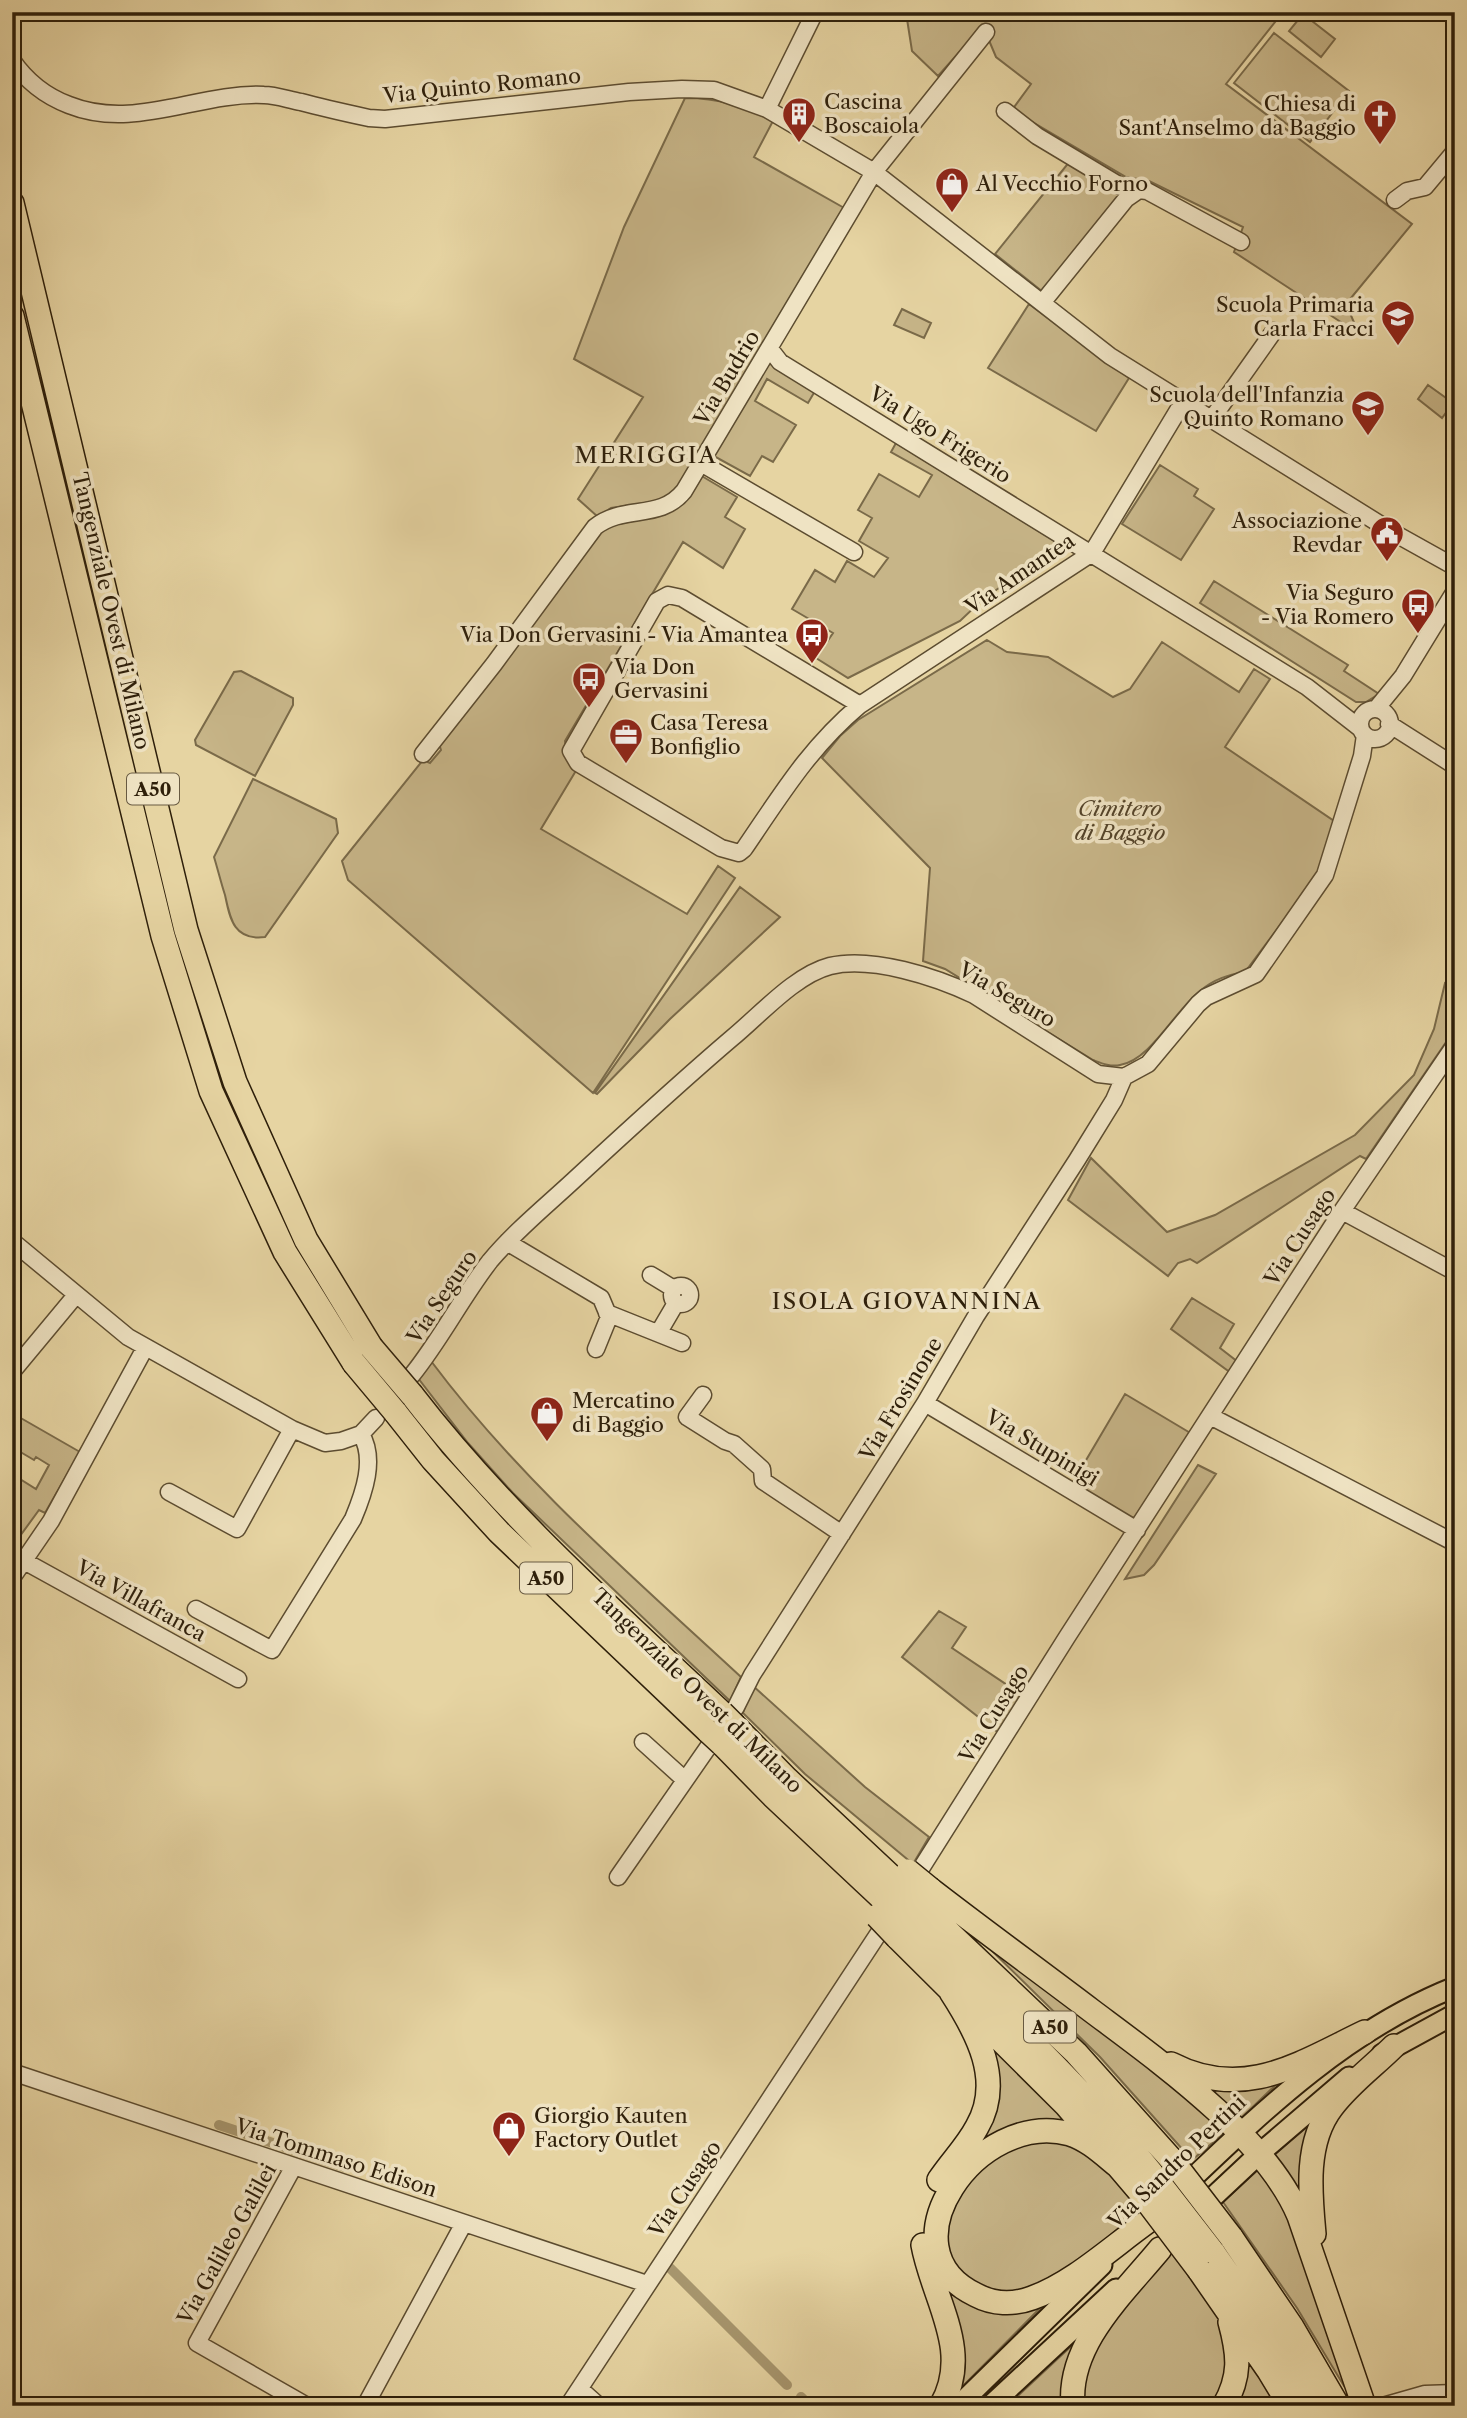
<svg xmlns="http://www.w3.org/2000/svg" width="1467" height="2418" font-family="'Libre Caslon Text',serif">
<rect width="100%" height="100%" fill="#e6d4a2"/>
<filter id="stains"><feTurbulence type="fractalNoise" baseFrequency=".00286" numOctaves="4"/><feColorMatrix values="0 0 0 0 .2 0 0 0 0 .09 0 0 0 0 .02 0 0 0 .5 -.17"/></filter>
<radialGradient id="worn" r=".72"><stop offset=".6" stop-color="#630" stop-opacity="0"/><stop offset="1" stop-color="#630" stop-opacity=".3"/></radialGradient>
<!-- green -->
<path fill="#c7b588" stroke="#7a6a49" stroke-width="2" d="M913,12H1283L1226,84L1412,224L1346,304L1356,327L1353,330L1234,252L1243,227L1149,181L1126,177L1012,110L1031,84L996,57L988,38L978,31L938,76L912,51L907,19Z
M1303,14L1335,39L1321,57L1289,31Z
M1274,33L1349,91L1310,142L1234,83Z
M685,98C720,98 742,106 773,121L754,157L846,209L680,485L667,497L651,502L611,508L598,517L578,499L643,397L574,359L624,227Z
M1070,161L1121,193L1043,292L995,254Z
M1029,304L1129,378L1096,431L988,368Z
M902,309L931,323L924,338L894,325Z
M767,362L815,391L808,403L767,379L755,401L796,425L773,462L762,456L750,476L712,455Z
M1428,385L1453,403L1442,418L1418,399Z
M896,443L1053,540L1063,553L1057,559L1030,570L1003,585L981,601L960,621L848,678L816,658L833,633L792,609L815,570L835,582L847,561L874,577L888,558L859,541L872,518L858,510L879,474L919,497L932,475L891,452Z
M1160,465L1198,489L1194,496L1214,509L1181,560L1122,524Z
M700,475L737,497L725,517L745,529L723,568L683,542L565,741L567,760L577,769L541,829L687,914L718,866L735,878L593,1093L348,880L342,861L423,760L430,763L441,750L438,741L590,541L608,526L648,518Z
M1214,581L1348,665L1344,671L1379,694L1366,702H1356L1200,603Z
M987,640L1007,652L1048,657L1113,697L1130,689L1162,642L1239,692L1254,669L1270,679L1225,747L1334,821L1317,876L1245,972C1228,975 1214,979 1200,991C1175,1010 1151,1060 1120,1065C1110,1067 1101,1063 1093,1060L945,969L923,961L930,868L822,758L840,736L858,720Z
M241,671L293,698V705L255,776L196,745L195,740L234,672Z
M253,779L336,819L338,833L265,937C234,941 230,919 225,895C221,883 218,870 214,857Z
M740,887L780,917L670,1019L597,1094L595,1093Z
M1445,983L1455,987V1029L1366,1159L1360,1156L1197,1263L1190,1259L1178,1263L1168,1276L1068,1200L1091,1158L1167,1232L1215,1215L1355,1135L1414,1075L1434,1029Z
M1192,1298L1234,1324L1220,1348L1238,1362L1231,1373L1171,1329Z
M431,1361C520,1480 633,1577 741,1677L730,1701L513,1493L468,1443L418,1378Z
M1125,1394L1192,1434L1136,1521L1072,1484Z
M12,1413L80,1452L45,1513L39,1510L12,1547V1474L36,1489L49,1465L36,1457L34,1460L12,1447Z
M1198,1465L1216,1474L1154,1565L1144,1575L1125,1579Z
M939,1611L966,1627L952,1648L1022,1695L1000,1734L902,1657Z
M752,1685L865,1787L929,1837L913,1864L805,1774L743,1713Z
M989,1940L1228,2130L1192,2160L1100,2057L985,1944Z
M991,2045L1081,2131L1034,2123L935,2207L956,2290L1051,2297L949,2400L926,2224L930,2208L937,2192L972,2146Z
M1285,2076L1236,2123L1193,2081Z
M1318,2116L1306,2208L1272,2157Z
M1043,2136L1089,2150L1141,2209C1118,2228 1042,2298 1015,2297C999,2296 982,2288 967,2285L943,2250L941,2231L974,2167Z
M1262,2166L1282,2193L1348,2384L1344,2386L1297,2308L1223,2202Z
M1172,2251L1221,2318L1232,2351L1217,2406H1080L1078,2383L1100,2330Z
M1080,2338L1068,2406H1007Z
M1245,2348L1281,2406H1231Z"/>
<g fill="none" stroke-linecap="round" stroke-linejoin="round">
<!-- canal -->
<path stroke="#a7966e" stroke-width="10" d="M219,2125L345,2167
M670,2268L787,2385
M801,2397L810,2406"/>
<!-- minor casing -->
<g stroke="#5c4c30" stroke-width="19">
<path id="minor" d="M12,60C27,82 45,96 69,105C134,131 198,92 264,95C276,95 289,100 301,102C323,108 346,113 369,118L385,119L629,92L682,89L714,90L767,109L874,172L1110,356L1394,533L1455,567
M767,109L815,12
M1005,111L1037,136L1132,193
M1395,200L1407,191L1425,187L1455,151
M1042,303L1126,199L1139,190L1147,191L1241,242
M770,349L780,362L1307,687L1361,729
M1211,420L1274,331
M701,463L854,552
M860,705L682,598L668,595L657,601L571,751L578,763L721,848L739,853L744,849C781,795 809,748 860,705L1092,553L1183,402
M1376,709L1403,676L1455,591
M1360 724a15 15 0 1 1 30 0a15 15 0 1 1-30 0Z
M1389,724L1455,766
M423,754L494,664L595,527C624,504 660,521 684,491L874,172L986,32
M1342,1211L1455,1272
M12,1241L128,1337L292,1429L325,1443L341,1441L361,1434L376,1418
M507,1242L601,1298L609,1317L596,1349
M651,1275L674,1289
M672 1295a9 9 0 1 1 18 0a9 9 0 1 1-18 0Z
M607,1313L682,1343
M659,1332L676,1303
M12,1372L76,1295
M412,1375C441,1339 462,1297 490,1261C515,1231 546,1206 574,1180C626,1132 678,1084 732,1038C760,1015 795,975 830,966C872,956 936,977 974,995L1098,1074L1124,1077L1148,1064L1198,1004L1206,997L1256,974L1325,875L1362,756L1365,735
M703,1395L687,1417L725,1441L734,1444L762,1469L763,1481L842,1534
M925,1403L1137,1530
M1210,1416L1455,1543
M169,1492L237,1529L292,1429
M24,1561L238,1679
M12,1578L51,1521L145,1348
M196,1609L272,1650L353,1519C364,1493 376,1459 361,1434
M643,1742L685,1780
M618,1877L736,1707L752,1675L925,1403L976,1316L1077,1160L1114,1100L1124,1077
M910,1886L1067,1637L1342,1211L1455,1045
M12,2072L647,2284
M294,2166L197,2343L307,2406
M580,2389L599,2406
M365,2406L464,2223
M568,2406L890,1916
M1383,2406L1425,2394L1455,2393"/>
</g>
<!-- major casing -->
<g stroke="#2e1f0a" stroke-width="23">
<path id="major" d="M1382,2054L1455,2014
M1179,2191C1263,2111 1346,2030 1455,1987
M1196,2213L1259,2154L1349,2077
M958,2406L1102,2265
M990,2406L1116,2289"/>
</g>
<!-- highway casing -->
<g stroke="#2e1f0a" stroke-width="26">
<path id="highway" d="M12,203L186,930L235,1082L306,1240L371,1347
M12,316L163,936L211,1091L285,1252L354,1363
M412,1395C503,1513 614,1611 722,1713
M395,1412L433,1460L499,1532L709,1732
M735,1726L787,1779L899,1884
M722,1744L773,1796L886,1902
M930,1889C983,1930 1038,1970 1092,2011C1160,2062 1266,2137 1299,2216L1364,2406
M919,1904L1076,2053L1171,2159
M907,1923C993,2004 1079,2084 1154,2176
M897,1937L1066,2105L1140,2192
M1171,2064C1244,2102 1300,2063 1365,2032
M1119,2167C1104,2155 1089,2140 1070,2134C978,2108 879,2249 976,2295C993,2304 1013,2305 1032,2298C1072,2284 1112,2247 1147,2222
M939,2180C951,2162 967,2146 977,2127C1004,2081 977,2032 951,1992
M1314,2234C1310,2192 1305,2142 1332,2107C1349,2084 1374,2066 1394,2046
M1231,2237L1292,2327L1338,2406
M923,2245C933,2300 973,2351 941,2406
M1213,2252L1277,2344L1314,2406
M1199,2270L1269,2371L1290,2406
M1073,2406C1067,2344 1124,2293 1160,2249
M1224,2406C1241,2376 1239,2355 1230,2322"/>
</g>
<!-- minor -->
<use href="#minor" stroke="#efe3c3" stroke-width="16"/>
<!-- major -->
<use href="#major" stroke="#e6d4a2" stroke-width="19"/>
<!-- highway -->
<use href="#highway" stroke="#e6d4a2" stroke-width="23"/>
<!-- highway-bridge casing -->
<g stroke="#2e1f0a" stroke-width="26" stroke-linecap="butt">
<path id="highway-bridge" d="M371,1347L412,1395
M354,1363L395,1412
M722,1713L735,1726
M709,1732L722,1744
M908,1871L930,1889
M899,1884L919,1904
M886,1902L907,1923
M877,1916L897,1937
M1171,2159L1231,2237
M1154,2176L1213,2252
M1140,2192L1199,2270"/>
</g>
<!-- highway-bridge -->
<use href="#highway-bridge" stroke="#e6d4a2" stroke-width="23"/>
</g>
<!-- icons -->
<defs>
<g id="building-pin" transform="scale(1.75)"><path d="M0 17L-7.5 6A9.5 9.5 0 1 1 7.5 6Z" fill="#8f2418" stroke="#efe3c3"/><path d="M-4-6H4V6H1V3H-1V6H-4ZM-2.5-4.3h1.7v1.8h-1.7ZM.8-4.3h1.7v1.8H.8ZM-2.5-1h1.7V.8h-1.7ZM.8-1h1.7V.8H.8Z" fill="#fff"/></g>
<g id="church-pin" transform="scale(1.75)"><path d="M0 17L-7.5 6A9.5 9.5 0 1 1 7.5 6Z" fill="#8f2418" stroke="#efe3c3"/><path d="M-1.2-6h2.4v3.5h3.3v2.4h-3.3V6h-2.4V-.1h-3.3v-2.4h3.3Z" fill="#fff"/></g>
<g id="shop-pin" transform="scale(1.75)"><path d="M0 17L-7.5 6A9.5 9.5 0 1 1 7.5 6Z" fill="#8f2418" stroke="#efe3c3"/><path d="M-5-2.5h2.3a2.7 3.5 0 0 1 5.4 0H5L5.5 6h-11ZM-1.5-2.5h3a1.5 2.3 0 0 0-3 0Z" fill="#fff"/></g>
<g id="school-pin" transform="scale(1.75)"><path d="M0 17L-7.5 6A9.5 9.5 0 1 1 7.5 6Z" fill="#8f2418" stroke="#efe3c3"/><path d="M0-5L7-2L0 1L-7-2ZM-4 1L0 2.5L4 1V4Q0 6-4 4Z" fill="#fff"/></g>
<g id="civic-pin" transform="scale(1.75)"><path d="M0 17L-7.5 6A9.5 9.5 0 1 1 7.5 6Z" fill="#8f2418" stroke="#efe3c3"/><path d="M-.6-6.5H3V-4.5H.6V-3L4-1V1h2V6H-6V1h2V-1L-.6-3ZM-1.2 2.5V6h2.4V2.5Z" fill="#fff"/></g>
<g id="bus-pin" transform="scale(1.75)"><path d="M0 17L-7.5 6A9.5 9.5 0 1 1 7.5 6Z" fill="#8f2418" stroke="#efe3c3"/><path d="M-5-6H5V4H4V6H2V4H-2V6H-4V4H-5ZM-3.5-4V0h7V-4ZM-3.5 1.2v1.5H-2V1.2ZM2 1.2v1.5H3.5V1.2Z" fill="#fff"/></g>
<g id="office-pin" transform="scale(1.75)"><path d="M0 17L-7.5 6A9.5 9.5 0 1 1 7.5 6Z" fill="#8f2418" stroke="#efe3c3"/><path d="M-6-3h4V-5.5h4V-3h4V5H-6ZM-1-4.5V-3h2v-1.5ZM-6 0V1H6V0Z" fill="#fff"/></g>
</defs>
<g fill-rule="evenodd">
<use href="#building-pin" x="799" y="114"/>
<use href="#church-pin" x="1380" y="116"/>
<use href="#shop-pin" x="952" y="184"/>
<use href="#school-pin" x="1398" y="317"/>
<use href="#school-pin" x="1368" y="407"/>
<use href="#civic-pin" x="1387" y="533"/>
<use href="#bus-pin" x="1418" y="605"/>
<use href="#bus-pin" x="812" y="635"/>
<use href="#bus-pin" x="589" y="679"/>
<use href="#office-pin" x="626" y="735"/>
<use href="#shop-pin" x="547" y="1413"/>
<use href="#shop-pin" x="509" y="2128"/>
</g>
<g text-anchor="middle" stroke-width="7" stroke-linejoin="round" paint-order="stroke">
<!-- shield labels -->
<g fill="#efe3c3" stroke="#685a42" stroke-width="2">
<rect x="127" y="773.5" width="52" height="31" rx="5"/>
<rect x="520" y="1562.5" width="52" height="31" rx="5"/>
<rect x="1024" y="2011.5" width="52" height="31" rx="5"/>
</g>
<g font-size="19" font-weight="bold" fill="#2e1f0a">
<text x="153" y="796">A50</text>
<text x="546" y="1585">A50</text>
<text x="1050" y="2034">A50</text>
</g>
<!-- street labels -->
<g font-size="21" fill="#2e1f0a" stroke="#efe3c3">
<text transform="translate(482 86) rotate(-6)" y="7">Via Quinto Romano</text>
<text transform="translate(727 378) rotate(-59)" y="7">Via Budrio</text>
<text transform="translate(940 435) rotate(32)" y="7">Via Ugo Frigerio</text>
<text transform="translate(1020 574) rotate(-34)" y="7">Via Amantea</text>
<text transform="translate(111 611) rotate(77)" y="7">Tangenziale Ovest di Milano</text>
<text transform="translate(1007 995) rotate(30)" y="7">Via Seguro</text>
<text transform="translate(1300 1237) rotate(-57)" y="7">Via Cusago</text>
<text transform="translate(442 1297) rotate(-56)" y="7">Via Seguro</text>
<text transform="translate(901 1399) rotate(-59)" y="7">Via Frosinone</text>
<text transform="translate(1042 1448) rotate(31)" y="7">Via Stupinigi</text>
<text transform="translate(141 1601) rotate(29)" y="7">Via Villafranca</text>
<text transform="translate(697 1691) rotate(44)" y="7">Tangenziale Ovest di Milano</text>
<text transform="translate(994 1714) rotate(-58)" y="7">Via Cusago</text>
<text transform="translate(336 2158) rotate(18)" y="7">Via Tommaso Edison</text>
<text transform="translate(1177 2162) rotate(-44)" y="7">Via Sandro Pertini</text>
<text transform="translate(685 2189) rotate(-56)" y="7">Via Cusago</text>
<text transform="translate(227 2244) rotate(-61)" y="7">Via Galileo Galilei</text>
</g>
<!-- poi labels -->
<g font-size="21" fill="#2e1f0a" stroke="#efe3c3" text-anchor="start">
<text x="824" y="109">Cascina<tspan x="824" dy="24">Boscaiola</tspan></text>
<text x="1356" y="111" text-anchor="end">Chiesa di<tspan x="1356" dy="24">Sant'Anselmo da Baggio</tspan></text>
<text x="976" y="191">Al Vecchio Forno</text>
<text x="1374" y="312" text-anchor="end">Scuola Primaria<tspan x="1374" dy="24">Carla Fracci</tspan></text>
<text x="1344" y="402" text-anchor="end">Scuola dell'Infanzia<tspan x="1344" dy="24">Quinto Romano</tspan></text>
<text x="1362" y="528" text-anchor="end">Associazione<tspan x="1362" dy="24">Revdar</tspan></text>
<text x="1394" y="600" text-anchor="end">Via Seguro<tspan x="1394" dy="24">- Via Romero</tspan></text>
<text x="788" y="642" text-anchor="end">Via Don Gervasini - Via Amantea</text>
<text x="614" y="674">Via Don<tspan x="614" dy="24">Gervasini</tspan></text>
<text x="650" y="730">Casa Teresa<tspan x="650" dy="24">Bonfiglio</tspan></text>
<text x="572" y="1408">Mercatino<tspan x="572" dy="24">di Baggio</tspan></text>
<text x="534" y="2123">Giorgio Kauten<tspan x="534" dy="24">Factory Outlet</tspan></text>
</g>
<!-- park labels -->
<g font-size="21" font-style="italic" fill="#54442a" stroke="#efe3c3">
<text x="1120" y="816">Cimitero<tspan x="1120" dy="24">di Baggio</tspan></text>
</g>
<!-- neighbourhood labels -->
<g font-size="23" letter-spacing="2" fill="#2e1f0a" stroke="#efe3c3">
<text x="646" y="463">MERIGGIA</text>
<text x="907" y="1309">ISOLA GIOVANNINA</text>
</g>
</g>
<!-- margin -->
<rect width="1467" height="2418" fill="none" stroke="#e6d4a2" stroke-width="42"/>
<rect x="14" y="14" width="1439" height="2390" fill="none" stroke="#2e1f0a" stroke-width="3.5"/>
<rect x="21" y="21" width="1425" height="2376" fill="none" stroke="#2e1f0a" stroke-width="2"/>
<rect width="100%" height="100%" filter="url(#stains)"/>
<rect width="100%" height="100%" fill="url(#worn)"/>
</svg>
